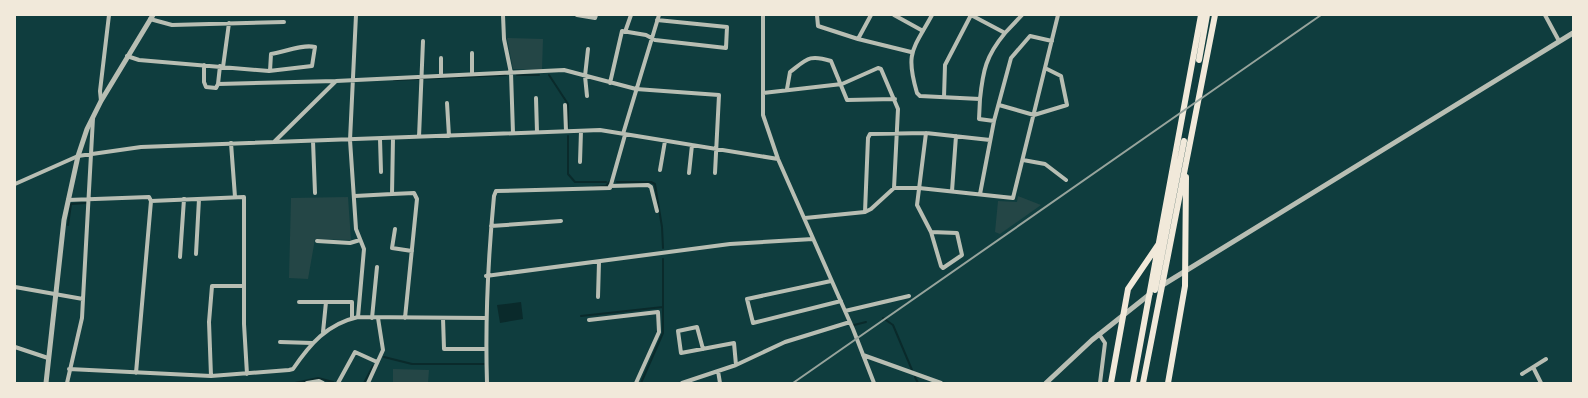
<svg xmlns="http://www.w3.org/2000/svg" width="1588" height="398" font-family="'Source Sans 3',sans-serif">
<rect width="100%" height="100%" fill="#0f3d3e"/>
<!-- green -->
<path fill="#244646" d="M507,38L543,39L542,70L513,69Z
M1018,196L1041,205L1000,234L995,232L998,201L1017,202Z
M348,197L351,240L315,239L308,279L289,278L291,198Z
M393,369L429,370L428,383H393Z"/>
<!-- water -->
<path fill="#0a2a2b" d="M521,302L523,319L500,323L497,305Z"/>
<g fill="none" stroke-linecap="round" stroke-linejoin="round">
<!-- stream -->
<path stroke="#0a2a2b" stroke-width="2" d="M517,75H539
M549,75L568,104V127
M394,80L506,75
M568,136V174L575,182H606
M617,182H651L655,184L662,227L663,248
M593,187L606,186L609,182
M68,225L71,204L86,203
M581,316L663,307
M883,318L893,325L912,370
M854,325L866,322
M384,357L412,364H484
M915,377L918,383
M295,383L318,378L333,382
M364,383L373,366
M641,383L663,333V259"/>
<!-- minor -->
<path stroke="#b8beb3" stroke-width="4" d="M356,15L350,140L356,229L364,249L358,317
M503,15L504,39L511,73L513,133
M577,15L595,18L596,15
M763,15V115L778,159L853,329L874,383
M817,15L818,26L858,39
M871,15L858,39L911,52
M894,15L923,31
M932,15C913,50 905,52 917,93L920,96L980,99C983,70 986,56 1005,33L971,15
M1545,15L1559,41
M150,19L172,25L284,22
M625,32L631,15
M1005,33L1022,15
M472,53V74
M127,56L139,60L269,71L312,66L315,47C302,44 285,52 271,54L270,71
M441,58V76
M204,65V82L206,87L216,88L218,84L220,66
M223,67L229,23
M610,83L622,31L646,35L655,40L726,48L727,27L657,20
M218,84L336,81
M787,89L790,72C807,59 809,54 831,61L847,100L895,99
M763,93L842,84L878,68L881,69L898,109L894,188
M587,96L585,76L588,49
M944,97L945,65L971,15
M536,98L537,132
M980,99L979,119L994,121
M101,101L100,91L109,15
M447,103L449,136
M565,105L566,131
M999,105L1034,115L1067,105L1061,76L1045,68
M926,133L917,205L931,232L941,266L943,268L962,255L957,233L931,232
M623,134L659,15
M419,137L423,41
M380,139L381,172
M313,141L315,193
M274,142L336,81L564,70L636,89L719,95L715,173
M231,143L235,197
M1023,160L1045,164L1066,180
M580,162L581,131
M660,170L665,141
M689,173L692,145
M15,184L78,156L141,147L600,130L778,159
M610,186L648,185L651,187L657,211
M952,191L956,136
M392,194L414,193L417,199L405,318
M980,194L994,121L1011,58L1030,36L1052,41
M355,196L392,194L393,138
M68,200L149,197L151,201L244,197V324L247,374
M865,212L868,138L870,134L926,133L990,140
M805,218L865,212L871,209L894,188H919L1013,198L1058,15
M491,226L561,221
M395,229L392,248L412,251
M317,241L350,243L360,240
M196,254L199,199
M180,257L184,199
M486,276L730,244L813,239
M831,281L747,299L753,323L841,301
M15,287L83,299L93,118
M598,297L599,262
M299,302H352V318
M845,311L909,296
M372,318L377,267
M443,318L444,349H486
M589,320L658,312L659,332L636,383
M323,332L326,302
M1099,334L1105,343L1100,383
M280,342L312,343
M15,347L48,358
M703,349L697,327L678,331L681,353L734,343L736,365
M863,355L941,383
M1533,367L1541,383
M69,369L211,376L289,370L293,369C310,344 327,324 358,317L485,318
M718,371L720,383
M136,373L151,201
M1522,374L1546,359
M211,376L209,322L212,286H243
M67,383L82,318L83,299
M307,383L319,381L323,383
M338,383L355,352L377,362
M368,383L383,350L378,318
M487,383C485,320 488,259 494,196L496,191L610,188L625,135
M682,383L736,365L785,342L850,322"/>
<!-- tertiary -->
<path stroke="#b8beb3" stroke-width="5" d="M1161,286L1573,33
M46,383L64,220L78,156L87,129L101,101L153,15
M1046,383L1092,340L1150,294"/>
<!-- trunk -->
<path stroke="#f1e9da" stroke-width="6" d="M1199,60L1207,15
M1155,290L1184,141
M1111,383L1128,289L1158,245
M1133,383L1201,15
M1143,383L1215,15
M1168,383L1185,286L1186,177"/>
<!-- rail -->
<path stroke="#97a49c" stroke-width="2" d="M793,383L1321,15"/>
</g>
<!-- border -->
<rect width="1588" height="398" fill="none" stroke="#f1e9da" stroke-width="32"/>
</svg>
